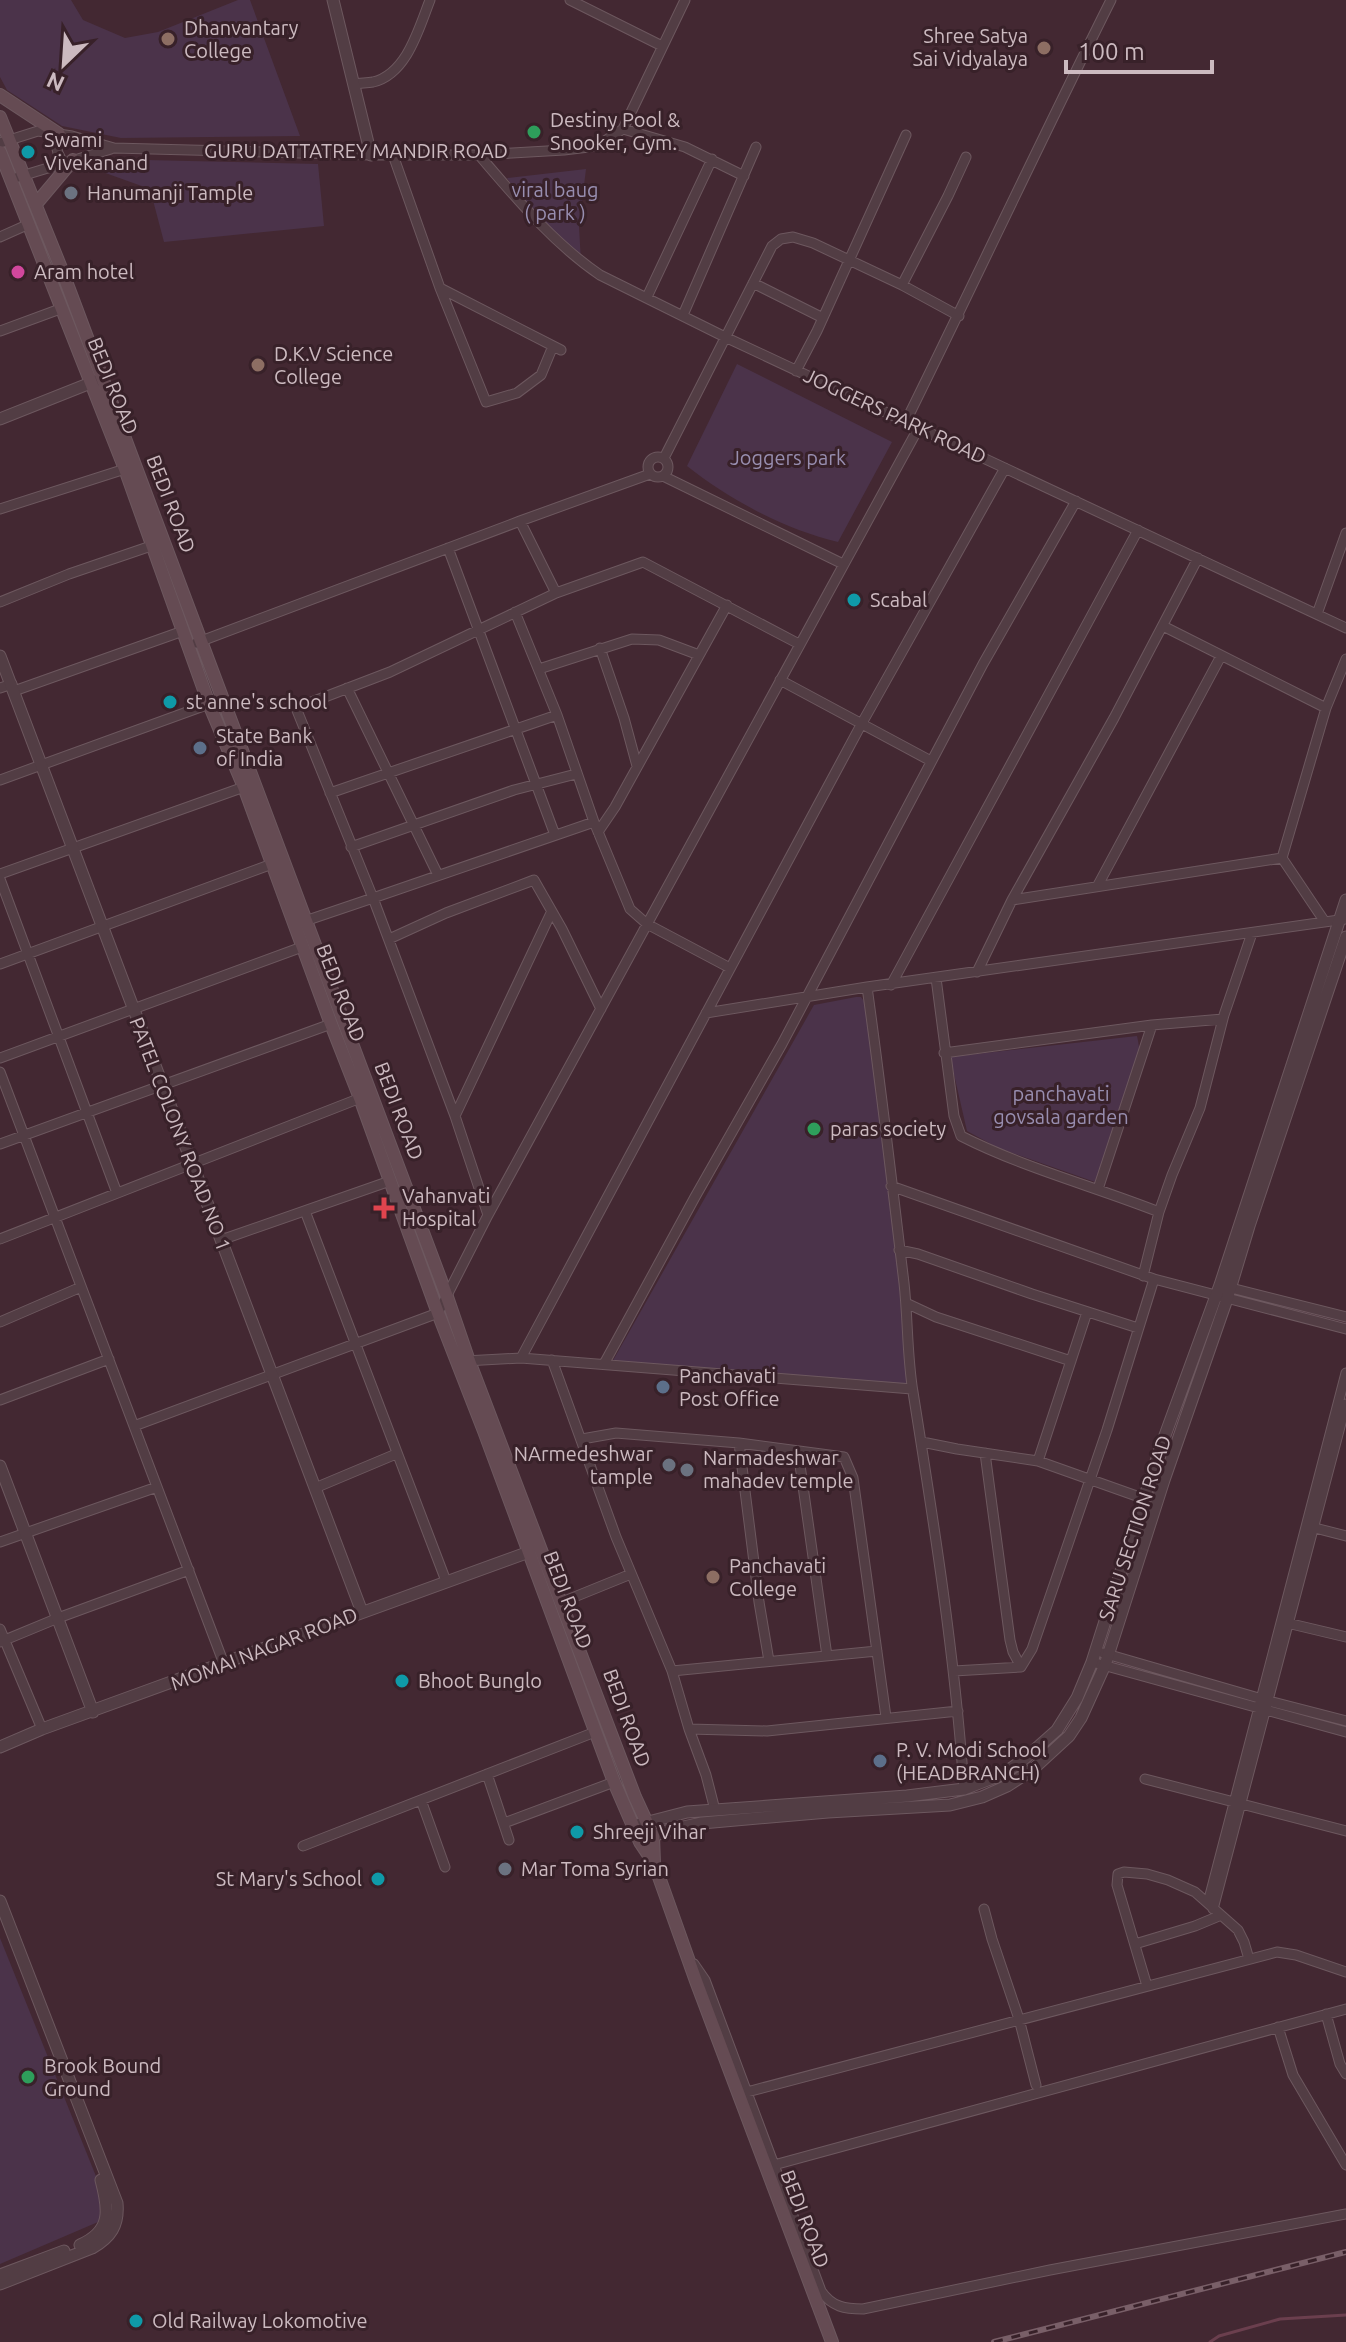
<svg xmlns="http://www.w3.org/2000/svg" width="1346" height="2342" font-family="Ubuntu,sans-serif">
<rect width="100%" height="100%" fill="#432832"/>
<!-- green -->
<path fill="#4b334a" d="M0,0H71L83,20L125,38L158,32L238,0H250L300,136L121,138L62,126L7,90L0,77Z
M101,159L318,164L324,226L164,242L150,189L97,170Z
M586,169L579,226L581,262L527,209L507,178Z
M737,364L892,442L838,542C784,529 730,500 687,466Z
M856,997H861L866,1004L899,1258L912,1312L908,1386L611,1364L814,1005Z
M1137,1036C1149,1085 1115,1138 1095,1182L998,1148L967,1131L950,1057Z
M0,1938L112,2216L0,2264Z"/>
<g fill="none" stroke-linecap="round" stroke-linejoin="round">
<!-- stream -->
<path stroke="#6b3f4e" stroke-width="3" d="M1210,2342L1219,2336L1280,2319L1346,2315"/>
<!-- minor casing -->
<g stroke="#6d585f" stroke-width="11">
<path id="minor" d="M570,0L662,46
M354,84C360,83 367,83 373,82C407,74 419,28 430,0
M623,129L685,147L744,176
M53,133L58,153L63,163
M0,143L38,131L72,136L114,148L371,155H479L564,150L597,146L623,129L685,0
M393,155L440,288L486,402L517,393L541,375L553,346
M479,155C516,198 553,243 600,275L725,337L1346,628
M18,177L111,149
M0,237L29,224
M753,283L823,318
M902,285L948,196L966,157
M440,288L561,350
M647,297L712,159
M683,315L756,147
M0,331L60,309
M796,371L817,331L906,135
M906,421C975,281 1041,140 1111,0
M648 467a10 10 0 1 1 20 0a10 10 0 1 1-20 0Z
M664,458L772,246L781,239L793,237L813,243L902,285L959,316
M663,476L843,564
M0,509L125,469
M520,521L556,593
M448,548L555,835
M0,602L69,574L151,546
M515,612L557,715L594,822L630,909L647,924L730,968
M1317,614L1346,533
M1163,626L1326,708
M196,643L520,521L650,474
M600,648L624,718L637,766
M539,669L632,639L659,640L699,655
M780,680L931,761
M0,688L12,684
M347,688L438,875
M14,691L183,631
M0,780L209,704
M330,793L557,715
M598,832L615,807L727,605
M351,847L514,790L576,774
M1282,858L1325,922
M0,874L244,787
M0,879L117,1193
M1098,885L1221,656
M1012,900L1282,858L1326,708L1346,659
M305,921L373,898L296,708L390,672L556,593L643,562L799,644
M389,939L446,913L534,880L562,929L601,1009
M0,964L272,864
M977,972L1012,900L1114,718L1198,558
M936,978L954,1116L961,1136C1024,1168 1093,1186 1159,1212
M891,985L1138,530
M867,987C881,1086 892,1184 904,1283C908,1319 907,1356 913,1392C934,1524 955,1656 964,1789
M706,1013L867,987L1346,919
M944,1053L1152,1025L1223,1019
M0,1058L302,947
M0,1072L224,1664
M455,1116L551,913
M0,1144L331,1024
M891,1186L1154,1279L1346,1329
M1098,1189L1152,1025
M305,1211L446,1581
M488,1215L455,1116L373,898L594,822
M0,1239L363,1097
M221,1240L390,1181
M899,1250L918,1254L1032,1294L1138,1328
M1143,1276L1159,1212L1172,1175L1200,1108L1224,1015L1252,933
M1227,1287L1346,1317
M906,1303L936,1317L1071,1361
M0,1322L81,1287
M521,1358L862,723L1005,468
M552,1360L616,1537L672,1671L689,1729L706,1775L715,1810
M465,1361L521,1358L912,1389
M604,1364L695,1197L782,1044L983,664L1076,501
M0,1400L109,1359
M134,1426L438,1313L488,1215L919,427
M582,1439L616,1433L739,1443L844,1457L853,1478L886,1717
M922,1442L957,1449L1038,1461L1145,1499
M739,1443L759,1602L769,1661
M798,1451L827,1656
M985,1453L1010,1640L1013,1652L1021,1667
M1038,1461L1087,1312
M315,1488L396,1454
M1311,1527L1346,1536
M0,1542L157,1487
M562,1602L631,1574
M1283,1622L1346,1637
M0,1629L42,1729
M0,1642L58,1618L189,1570
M1103,1653L1269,1701L1346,1721
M1092,1662L1346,1732
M1021,1667L1032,1649L1054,1585L1107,1430L1154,1279
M672,1671L877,1651
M954,1671L1021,1667
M689,1729L767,1731L958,1711
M487,1774L509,1840
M1145,1779L1346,1831
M421,1800L445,1867
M504,1823L614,1782
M303,1846L595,1732
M1208,1903L1346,1373
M984,1909L992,1939L1019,2019L1036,2085
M1213,1909L1346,1404
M1135,1944L1195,1926L1219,1916
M694,1964L705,1980L821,2291C832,2307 845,2309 863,2309L1050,2270L1346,2214
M1147,1986L1117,1885L1118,1874L1124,1872L1147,1874L1168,1880L1195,1892L1238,1930L1244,1942L1249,1959
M1326,2014L1340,2064L1346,2074
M1278,2027L1293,2075L1346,2165
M747,2092L1277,1952L1296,1955L1346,1972
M774,2165L1346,2009"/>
</g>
<!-- tertiary casing -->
<g stroke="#6d585f" stroke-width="13">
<path id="tertiary" d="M333,0L371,155
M0,419L98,380
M0,656L362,1612
M0,1466L93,1712
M0,1747L42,1729L529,1552
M633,1826L687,1812L907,1796L964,1789L1003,1774L1023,1760L1057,1730L1077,1698L1092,1662L1160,1449L1220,1285L1346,900
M646,1839L669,1830L702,1823L828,1812L950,1805L982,1797L1007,1786L1032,1770L1069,1736L1081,1718L1105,1665L1164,1480L1227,1299L1249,1226L1346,937
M0,1901L117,2203C119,2225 111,2237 92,2248L0,2284
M80,2245C112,2231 109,2210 101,2180
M0,2275L64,2251"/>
</g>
<!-- secondary casing -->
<g stroke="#6d585f" stroke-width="14">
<path id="secondary" d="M0,95L59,134
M0,117L61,268L446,1294L469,1361L635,1797L653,1836L654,1863L696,1981L832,2342
M0,152L125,469L209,704L244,787L331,1024L360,1098L438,1313L484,1431L614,1782L640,1842L654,1863
M36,204L73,160"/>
</g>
<!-- minor -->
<use href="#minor" stroke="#523d44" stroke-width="9"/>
<!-- tertiary -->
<use href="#tertiary" stroke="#523d44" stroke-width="11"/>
<!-- secondary -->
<use href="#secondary" stroke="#654b53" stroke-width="12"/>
<!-- rail casing -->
<g stroke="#795f68" stroke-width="6">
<path id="rail" d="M994,2342L1346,2252"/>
</g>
<!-- rail -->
<use href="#rail" stroke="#382129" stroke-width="3" stroke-dasharray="9" stroke-linecap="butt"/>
</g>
<!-- markers -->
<g fill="#8d6e63" stroke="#382129" stroke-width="3">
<circle cx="168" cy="39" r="8"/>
<circle cx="1044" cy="48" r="8"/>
<circle cx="258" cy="365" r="8"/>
<circle cx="713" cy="1577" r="8"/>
</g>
<g fill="#2e9e5b" stroke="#382129" stroke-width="3">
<circle cx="534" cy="132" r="8"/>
<circle cx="814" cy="1129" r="8"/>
<circle cx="28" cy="2077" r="8"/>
</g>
<g fill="#0f9aa8" stroke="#382129" stroke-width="3">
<circle cx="28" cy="152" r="8"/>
<circle cx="854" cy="600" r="8"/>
<circle cx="170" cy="702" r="8"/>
<circle cx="402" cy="1681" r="8"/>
<circle cx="577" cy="1832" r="8"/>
<circle cx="378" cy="1879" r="8"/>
<circle cx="136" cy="2321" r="8"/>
</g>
<g fill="#6b7280" stroke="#382129" stroke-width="3">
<circle cx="71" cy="193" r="8"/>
<circle cx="669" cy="1465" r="8"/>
<circle cx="687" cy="1470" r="8"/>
<circle cx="505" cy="1869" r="8"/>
</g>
<circle fill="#d1479c" stroke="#382129" stroke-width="3" cx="18" cy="272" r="8"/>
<g fill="#5c6f8a" stroke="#382129" stroke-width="3">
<circle cx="200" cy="748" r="8"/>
<circle cx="663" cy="1387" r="8"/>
<circle cx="880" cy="1761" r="8"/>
</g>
<path fill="#e0444e" stroke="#382129" stroke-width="3" d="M380 1196h8v8h8v8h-8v8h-8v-8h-8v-8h8z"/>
<g text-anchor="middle" stroke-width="6" stroke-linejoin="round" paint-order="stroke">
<!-- poi labels -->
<g font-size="20" fill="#ccbac0" stroke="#382129" text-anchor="start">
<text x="184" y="35">Dhanvantary<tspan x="184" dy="23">College</tspan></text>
<text x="1028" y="43" text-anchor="end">Shree Satya<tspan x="1028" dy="23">Sai Vidyalaya</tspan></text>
<text x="550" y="127">Destiny Pool &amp;<tspan x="550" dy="23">Snooker, Gym.</tspan></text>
<text x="44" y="147">Swami<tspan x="44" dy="23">Vivekanand</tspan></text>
<text x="87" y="200">Hanumanji Tample</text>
<text x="34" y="279">Aram hotel</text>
<text x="274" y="361">D.K.V Science<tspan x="274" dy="23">College</tspan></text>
<text x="870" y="607">Scabal</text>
<text x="186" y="709">st anne's school</text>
<text x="216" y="743">State Bank<tspan x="216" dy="23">of India</tspan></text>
<text x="830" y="1136">paras society</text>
<text x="402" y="1203">Vahanvati<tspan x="402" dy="23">Hospital</tspan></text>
<text x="679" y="1383">Panchavati<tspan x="679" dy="23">Post Office</tspan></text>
<text x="653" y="1461" text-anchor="end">NArmedeshwar<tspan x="653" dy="23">tample</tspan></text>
<text x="703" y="1465">Narmadeshwar<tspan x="703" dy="23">mahadev temple</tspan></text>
<text x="729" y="1573">Panchavati<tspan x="729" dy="23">College</tspan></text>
<text x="418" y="1688">Bhoot Bunglo</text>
<text x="896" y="1757">P. V. Modi School<tspan x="896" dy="23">(HEADBRANCH)</tspan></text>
<text x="593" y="1839">Shreeji Vihar</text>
<text x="521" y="1876">Mar Toma Syrian</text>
<text x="362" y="1886" text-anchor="end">St Mary's School</text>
<text x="44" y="2073">Brook Bound<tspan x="44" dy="23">Ground</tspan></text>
<text x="152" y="2328">Old Railway Lokomotive</text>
</g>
<!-- street labels -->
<g font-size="20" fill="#ccbac0" stroke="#382129">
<text x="356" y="158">GURU DATTATREY MANDIR ROAD</text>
<text transform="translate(113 386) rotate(68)" y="7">BEDI ROAD</text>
<text transform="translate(895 416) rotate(25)" y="7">JOGGERS PARK ROAD</text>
<text transform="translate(171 504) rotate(69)" y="7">BEDI ROAD</text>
<text transform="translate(341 993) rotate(69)" y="7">BEDI ROAD</text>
<text transform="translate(399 1111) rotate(69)" y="7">BEDI ROAD</text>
<text transform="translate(180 1134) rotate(69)" y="7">PATEL COLONY ROAD NO 1</text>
<text transform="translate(1135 1528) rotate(-72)" y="7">SARU SECTION ROAD</text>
<text transform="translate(568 1600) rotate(69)" y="7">BEDI ROAD</text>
<text transform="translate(264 1649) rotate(-21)" y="7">MOMAI NAGAR ROAD</text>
<text transform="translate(627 1718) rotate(70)" y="7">BEDI ROAD</text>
<text transform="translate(805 2219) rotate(69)" y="7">BEDI ROAD</text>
</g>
<!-- park labels -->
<g font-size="20" fill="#988eb0" stroke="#382129">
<text x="555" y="197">viral baug<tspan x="555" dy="23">( park )</tspan></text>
<text x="788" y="465">Joggers park</text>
<text x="1061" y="1101">panchavati<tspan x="1061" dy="23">govsala garden</tspan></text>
</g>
</g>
<!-- north arrow -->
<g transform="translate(64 64) rotate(205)" stroke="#382129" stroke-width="6" paint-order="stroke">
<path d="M0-6L14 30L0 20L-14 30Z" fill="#ccbac0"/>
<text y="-12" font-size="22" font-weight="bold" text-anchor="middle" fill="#ccbac0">N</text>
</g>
<!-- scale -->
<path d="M1066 60v12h146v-12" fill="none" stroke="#ccbac0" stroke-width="4"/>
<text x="1078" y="60" font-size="24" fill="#ccbac0" stroke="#382129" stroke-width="6" paint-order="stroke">100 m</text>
</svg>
